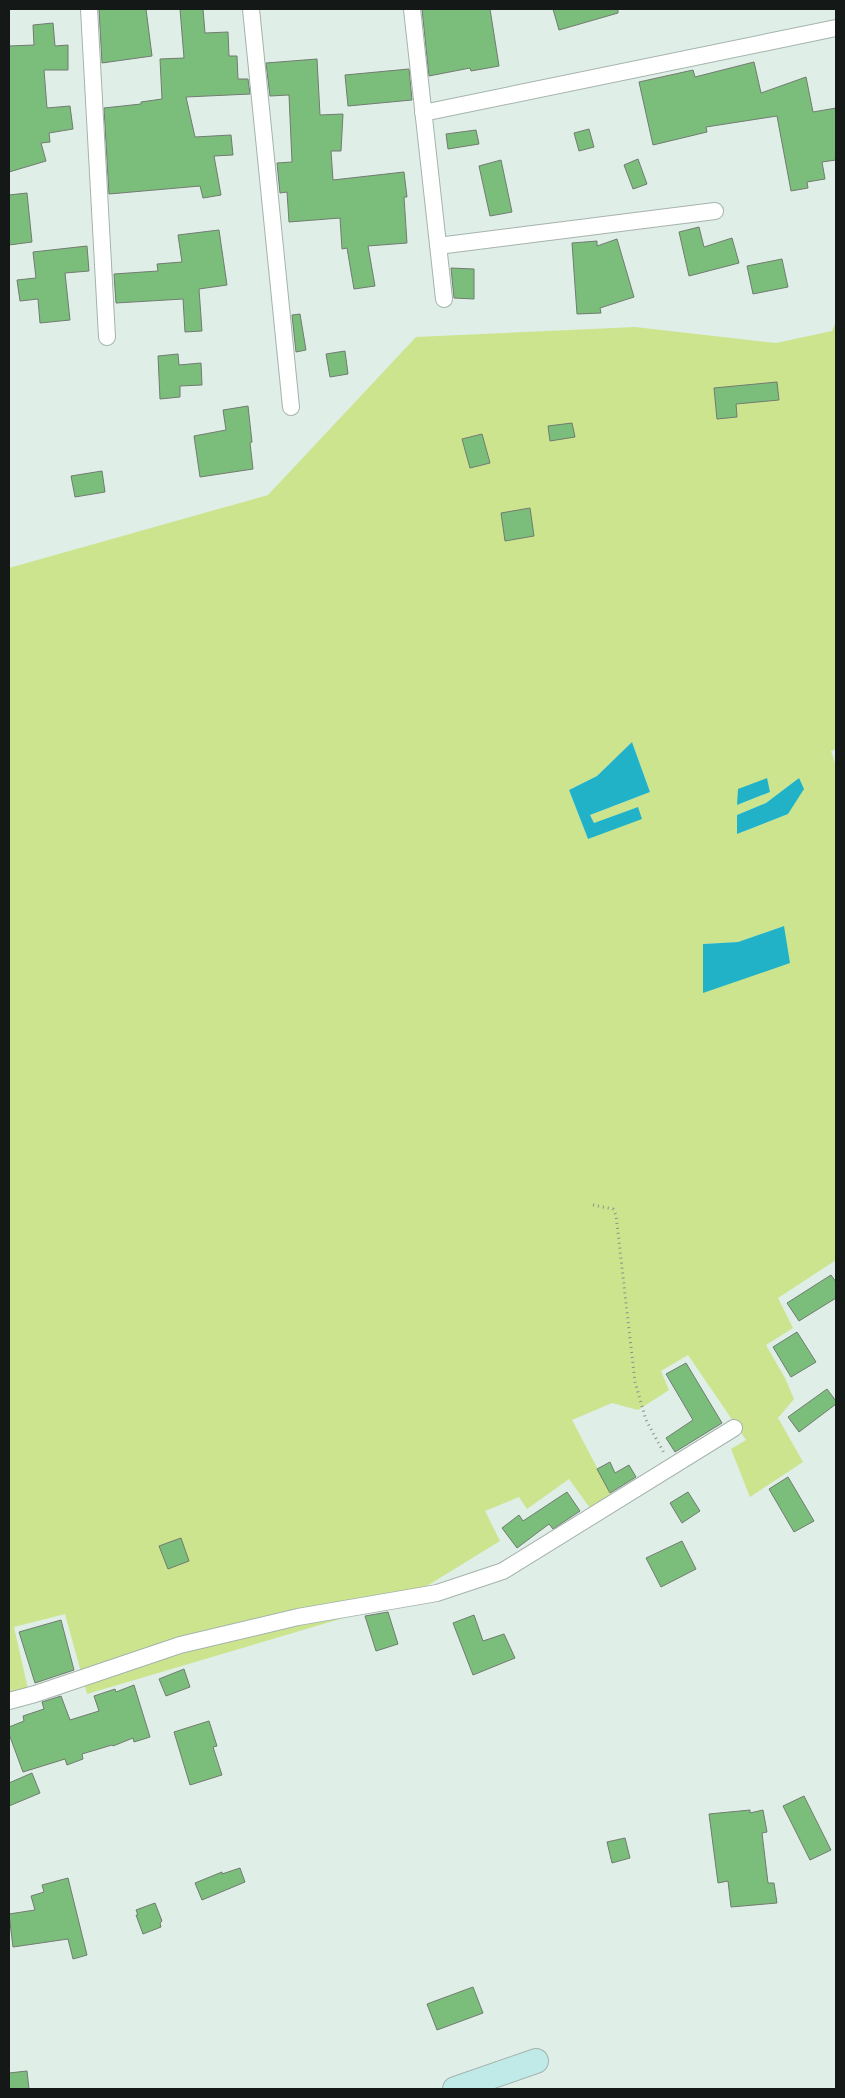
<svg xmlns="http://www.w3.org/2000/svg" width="845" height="2098" font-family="'Playfair Display',serif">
<rect width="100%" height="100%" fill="#dfeee7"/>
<!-- green -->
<path fill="#cbe48d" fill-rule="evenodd" d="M836,322V749L831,751L836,766V1260L778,1298L793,1328L766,1345L785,1378L794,1399L778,1418L803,1462L750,1497L731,1449L746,1440L688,1355L661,1371L669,1390L638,1410L612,1403L572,1420L613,1498L590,1508L569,1479L527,1509L519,1497L485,1511L500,1541L404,1600L87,1694L65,1614L14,1627L30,1698L9,1704V568L268,495L416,337L635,327L776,343L832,331ZM632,742L650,792L590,815L594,823L638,807L588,839L569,790L597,776ZM766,778L770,792L737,805ZM799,778L788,814L737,834V815L766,803ZM784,926L703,993V944L738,942Z"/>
<!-- water -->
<path fill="#21b2c8" d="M632,742L650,792L590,815L594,823L638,807L642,819L588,839L569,790L597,776Z
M767,778L770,792L737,805L738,789Z
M799,778L804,789L788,814L737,834V815L766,803Z
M784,926L790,963L703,993V944L738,942Z"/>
<!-- building -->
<path fill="#7bbe7b" stroke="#727b71" d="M99,9H146L152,56L102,63Z
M180,9H203L205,33L228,32L229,56H237L238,79H248L250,94L186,97L195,137L231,135L233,155L214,156L221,195L203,198L200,186L109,194L104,108L141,104V102L162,99L160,59L184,58Z
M422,9H490L499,66L471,71L470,68L429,76Z
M553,9H618V13L559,30Z
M53,23L55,46L68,45V70H44L47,108L70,106L73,129L49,133L50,142L41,143L46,161L9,172V46L34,45L33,25Z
M317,59L320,115L343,114L341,151H331L333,180L404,172L407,197H404L407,243L368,246L375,286L354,289L347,248L342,249L340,218L289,222L287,192L280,193L277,163L292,162L289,95L270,96L266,63Z
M754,62L761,93L806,77L813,112L836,108V160L822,162L825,179L807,182L808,188L791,191L777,116L706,127L707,132L653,145L639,82L693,70L695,77Z
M409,69L412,100L348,106L345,75Z
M589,129L594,147L579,151L574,133Z
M476,130L479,144L448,149L446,134Z
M638,159L647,184L633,189L624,165Z
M501,160L512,212L490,216L479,166Z
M27,193L32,242L9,245V195Z
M699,227L704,247L732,238L739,263L689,276L679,232Z
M219,230L227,285L199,289L202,331L185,332L183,299L116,303L114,274L158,271L157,264L182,262L178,235Z
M617,239L634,297L600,308L601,313L577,314L572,243L597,241V246Z
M87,246L89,271L65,273L70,320L40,323L38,299L20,301L17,280L36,278L33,252Z
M782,259L788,287L753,294L747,266Z
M451,268L474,269V299L454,298Z
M300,314L306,350L296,352L292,315Z
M345,351L348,374L330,377L326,354Z
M178,354L179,365L201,363L202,385L180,386V397L160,399L158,356Z
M777,382L779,400L736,404L737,417L717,419L714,388Z
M248,406L252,442L250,443L253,469L200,477L194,436L226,430L223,410Z
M572,423L575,437L550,441L548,426Z
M482,434L490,463L470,468L462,439Z
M102,471L105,492L75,497L71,476Z
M530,508L534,536L505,541L501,513Z
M831,1275L836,1282V1298L799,1321L787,1303Z
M797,1332L816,1362L791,1377L773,1347Z
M686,1363L722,1423L675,1452L666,1438L693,1420L666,1374Z
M827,1389L836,1401V1404L799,1432L788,1417Z
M610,1462L615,1473L629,1465L636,1477L610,1493L597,1469Z
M788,1477L814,1521L794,1532L769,1489Z
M567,1492L580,1511L553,1529L549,1524L517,1548L502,1528L519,1515L523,1521Z
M688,1492L700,1511L682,1523L670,1503Z
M181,1538L189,1561L168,1569L159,1546Z
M682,1541L696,1569L661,1587L646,1558Z
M388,1612L398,1644L376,1651L365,1616Z
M474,1615L483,1641L504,1634L515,1658L473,1675L453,1623Z
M61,1620L74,1670L35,1683L19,1632Z
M184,1669L190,1687L166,1696L159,1679Z
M134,1685L150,1737L134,1742L133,1738L113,1746L112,1745L82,1754L83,1759L67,1765L65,1759L23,1772L9,1734V1727L24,1721L23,1716L44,1709L42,1702L61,1696L70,1720L99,1711L94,1696L115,1689L116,1692Z
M209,1721L217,1746L213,1747L222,1775L190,1785L174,1732Z
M32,1773L40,1793L9,1806V1783Z
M804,1796L831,1850L810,1860L783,1806Z
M750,1810V1813L763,1810L767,1832L762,1833L768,1883H774L777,1903L731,1907L728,1881L718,1883L709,1814Z
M625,1838L630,1858L612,1863L607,1842Z
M240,1868L245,1882L202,1900L195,1883L222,1872V1874Z
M68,1878L87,1955L73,1959L68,1939L13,1947L9,1914L35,1910L31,1896L44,1892L42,1885Z
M155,1903L162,1921L160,1923L161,1927L143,1934L136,1915H138L136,1910Z
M473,1987L483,2013L437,2030L427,2004Z
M27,2071L29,2089H9V2073Z"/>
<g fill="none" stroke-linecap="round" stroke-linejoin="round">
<!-- street casing -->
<g stroke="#a5b3ad" stroke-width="18">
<path id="street" d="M89,9L107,337
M251,9L291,407
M412,9L444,299
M423,113L836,28
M438,246L715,211
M9,1701L35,1694L180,1645L298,1617L437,1593L503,1571L734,1428"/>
</g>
<!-- secondary casing -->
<g stroke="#a5b3ad" stroke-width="26">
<path id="secondary" d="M455,2089L536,2061"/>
</g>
<!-- path -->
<path stroke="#88938e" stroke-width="3" stroke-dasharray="1 4" stroke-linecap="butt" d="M593,1205L613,1209L616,1215L635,1382L646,1420L664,1453"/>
<!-- street -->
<use href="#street" stroke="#fff" stroke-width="16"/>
<!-- secondary -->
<use href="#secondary" stroke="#bfeae8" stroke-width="24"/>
</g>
<!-- border -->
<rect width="845" height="2098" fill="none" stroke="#141917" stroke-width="20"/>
</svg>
